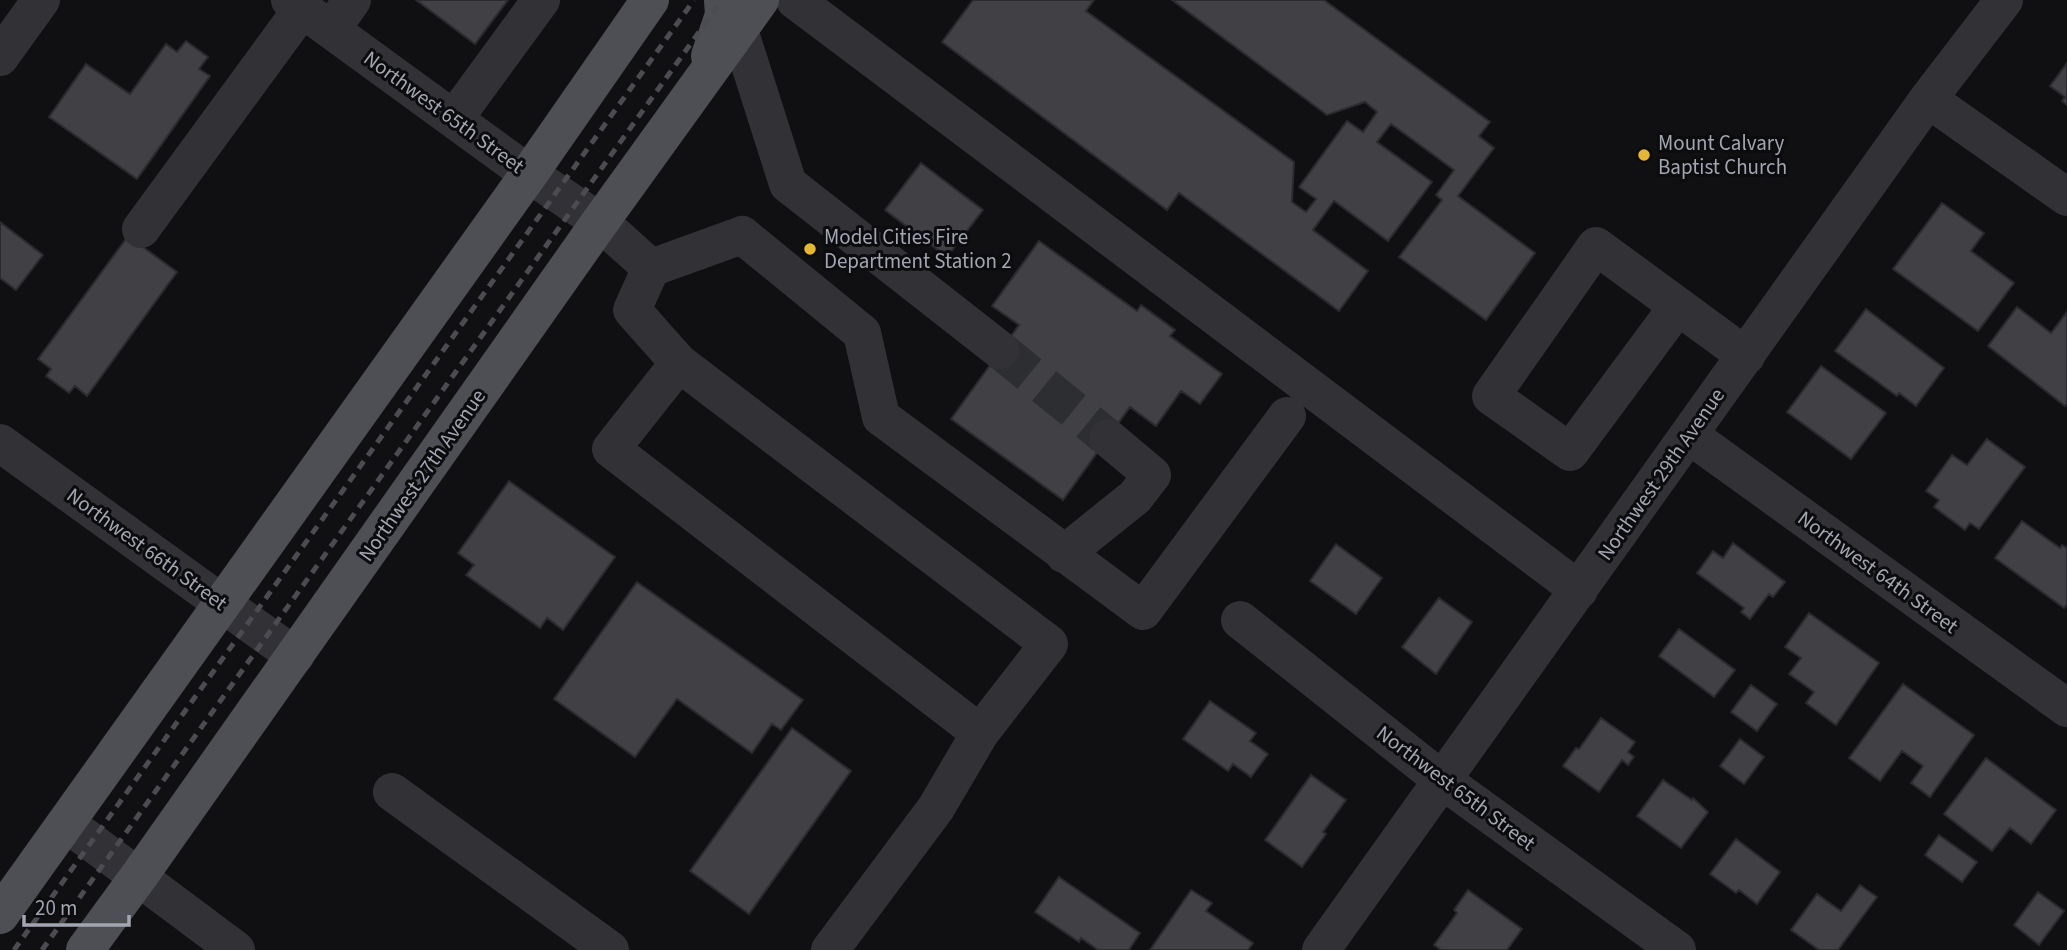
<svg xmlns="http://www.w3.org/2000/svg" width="2067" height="950" font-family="'Source Sans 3',sans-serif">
<rect width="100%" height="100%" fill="#101012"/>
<!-- building -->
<path fill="#404045" stroke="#2b2a2e" stroke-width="2" d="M416,0H508L475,44Z
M973,0H1094L1086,11L1294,162L1292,202L1306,212L1316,199L1299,187L1347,121L1363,132L1377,112L1365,102L1327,115L1172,0H1324L1490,122L1479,136L1494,148L1458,196L1535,253L1486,320L1399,257L1442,200L1436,195L1454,170L1391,124L1377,142L1432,182L1388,241L1334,201L1313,230L1368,271L1339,311L1179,193L1167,210L942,42Z
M186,41L208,57L199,69L210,76L137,179L49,117L86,64L130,94L166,44L177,52Z
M2067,63V105L2062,101L2065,97L2050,86Z
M921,163L983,210L947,257L885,210Z
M1942,203L1984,233L1971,251L2014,283L1978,331L1893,269Z
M0,222L43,255L16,290L0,278Z
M128,236L177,272L87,396L75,386L69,393L46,376L51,369L38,359Z
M1039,241L1137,311L1141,305L1175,330L1170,336L1222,374L1200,404L1181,391L1156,426L1130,407L1063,500L951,419L1019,325L992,306Z
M2017,307L2051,333L2067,312V403L2065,406L1988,346Z
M1866,309L1944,368L1916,406L1899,393L1897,396L1835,351Z
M1821,366L1886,413L1851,459L1787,412Z
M1987,439L2025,467L1979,529L1970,523L1965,530L1934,507L1939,500L1926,491L1952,455L1967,465Z
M509,481L615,557L563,630L547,618L540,628L466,575L474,565L458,553Z
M2022,521L2060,548L2062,545L2067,548V604L2064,608L1995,558Z
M1733,543L1785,582L1773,597L1769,594L1750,619L1741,612L1744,608L1697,573L1713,551L1723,558Z
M1336,544L1382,578L1356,614L1310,581Z
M637,582L803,700L781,730L772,724L752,753L677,699L635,757L554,699Z
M1439,598L1472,622L1436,674L1402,647Z
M1809,613L1879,663L1836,725L1806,703L1814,692L1789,674L1801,658L1785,647Z
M1679,629L1735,670L1714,697L1659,656Z
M1903,684L1974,735L1930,797L1911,783L1923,766L1902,751L1880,781L1849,758Z
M1751,685L1777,704L1757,731L1731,712Z
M1210,701L1256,733L1250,741L1268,754L1251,777L1233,764L1228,771L1183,739Z
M1601,718L1635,742L1628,752L1634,757L1628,765L1622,760L1599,792L1563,766L1576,748L1579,749Z
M792,728L851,771L749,914L690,871Z
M1740,739L1764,757L1744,784L1720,766Z
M1986,758L2056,810L2031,844L2010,828L1992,851L1944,814Z
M1311,775L1346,800L1323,832L1326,834L1302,867L1265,840Z
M1663,780L1692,800L1693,798L1708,812L1681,848L1637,816Z
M1939,835L1977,862L1962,882L1925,855Z
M1736,839L1780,872L1757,904L1739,890L1736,893L1710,874Z
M1059,877L1140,933L1129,950H1098L1081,938L1079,942L1035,912Z
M1860,885L1877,897L1838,950H1819L1791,930L1817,894L1841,911Z
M1191,890L1212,903L1206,911L1253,943L1248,950H1150Z
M1468,890L1522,929L1507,950H1441L1434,945L1457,913L1454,910Z
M2038,892L2064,911L2039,945L2014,925Z"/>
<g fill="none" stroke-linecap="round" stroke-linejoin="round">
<!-- minor-tunnel -->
<path stroke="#2d2e32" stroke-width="38" stroke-dasharray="38 19" stroke-linecap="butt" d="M1000,350L1108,438"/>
<!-- minor -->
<path stroke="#323236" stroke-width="38" d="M290,0L529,174L600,222L651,268L742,235L862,333L881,417L1143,611L1287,416
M795,0L1579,590
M331,30L352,0
M739,30L788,184L1000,350
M0,57L41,0
M1928,99L2067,197
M454,119L541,0
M141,229L302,9
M651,268L632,310L679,363L1049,644L980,733L611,449L679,363
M1678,306L1570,452L1491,396L1596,246L1746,356
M1689,435L2067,708
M0,443L295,656
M1064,554L1135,497L1152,475L1108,438
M1240,620L1442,780L1677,950
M392,792L610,950
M66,823L236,950
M830,950L936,808L980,733
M1321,950L1928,99L2004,0"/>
<!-- major -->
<path stroke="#4e4f55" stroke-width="38" d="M710,56L724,15L723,0
M0,915L529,174L650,0
M85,950L139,876L600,222L760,0"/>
<!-- rail -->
<path stroke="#4b4c51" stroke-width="5" stroke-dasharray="9 7" stroke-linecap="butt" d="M14,950L694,0
M42,950L722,0"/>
</g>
<!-- markers -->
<g fill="#e6b734" stroke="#0c0b0d" stroke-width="2.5">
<circle cx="1644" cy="155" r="7"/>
<circle cx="810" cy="249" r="7"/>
</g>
<g text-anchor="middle" stroke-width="6" stroke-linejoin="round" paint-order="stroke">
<!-- street labels -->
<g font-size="21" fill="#a2a6b2" stroke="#0c0b0d">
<text transform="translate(444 112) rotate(36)" y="7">Northwest 65th Street</text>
<text transform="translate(1661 474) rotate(-55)" y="7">Northwest 29th Avenue</text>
<text transform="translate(422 475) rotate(-55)" y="7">Northwest 27th Avenue</text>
<text transform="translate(147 549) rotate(36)" y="7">Northwest 66th Street</text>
<text transform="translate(1878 572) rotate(36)" y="7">Northwest 64th Street</text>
<text transform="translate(1456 788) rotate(37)" y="7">Northwest 65th Street</text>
</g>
<!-- poi labels -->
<g font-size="21" fill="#a2a6b2" stroke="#0c0b0d" text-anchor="start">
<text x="1658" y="150">Mount Calvary<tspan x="1658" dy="24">Baptist Church</tspan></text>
<text x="824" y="244">Model Cities Fire<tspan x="824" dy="24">Department Station 2</tspan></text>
</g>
</g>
<!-- scale -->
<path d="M24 915v10h105v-10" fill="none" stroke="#a2a6b2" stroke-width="3.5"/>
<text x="35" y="915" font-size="21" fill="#a2a6b2" stroke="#0c0b0d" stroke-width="5" paint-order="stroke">20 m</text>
</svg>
